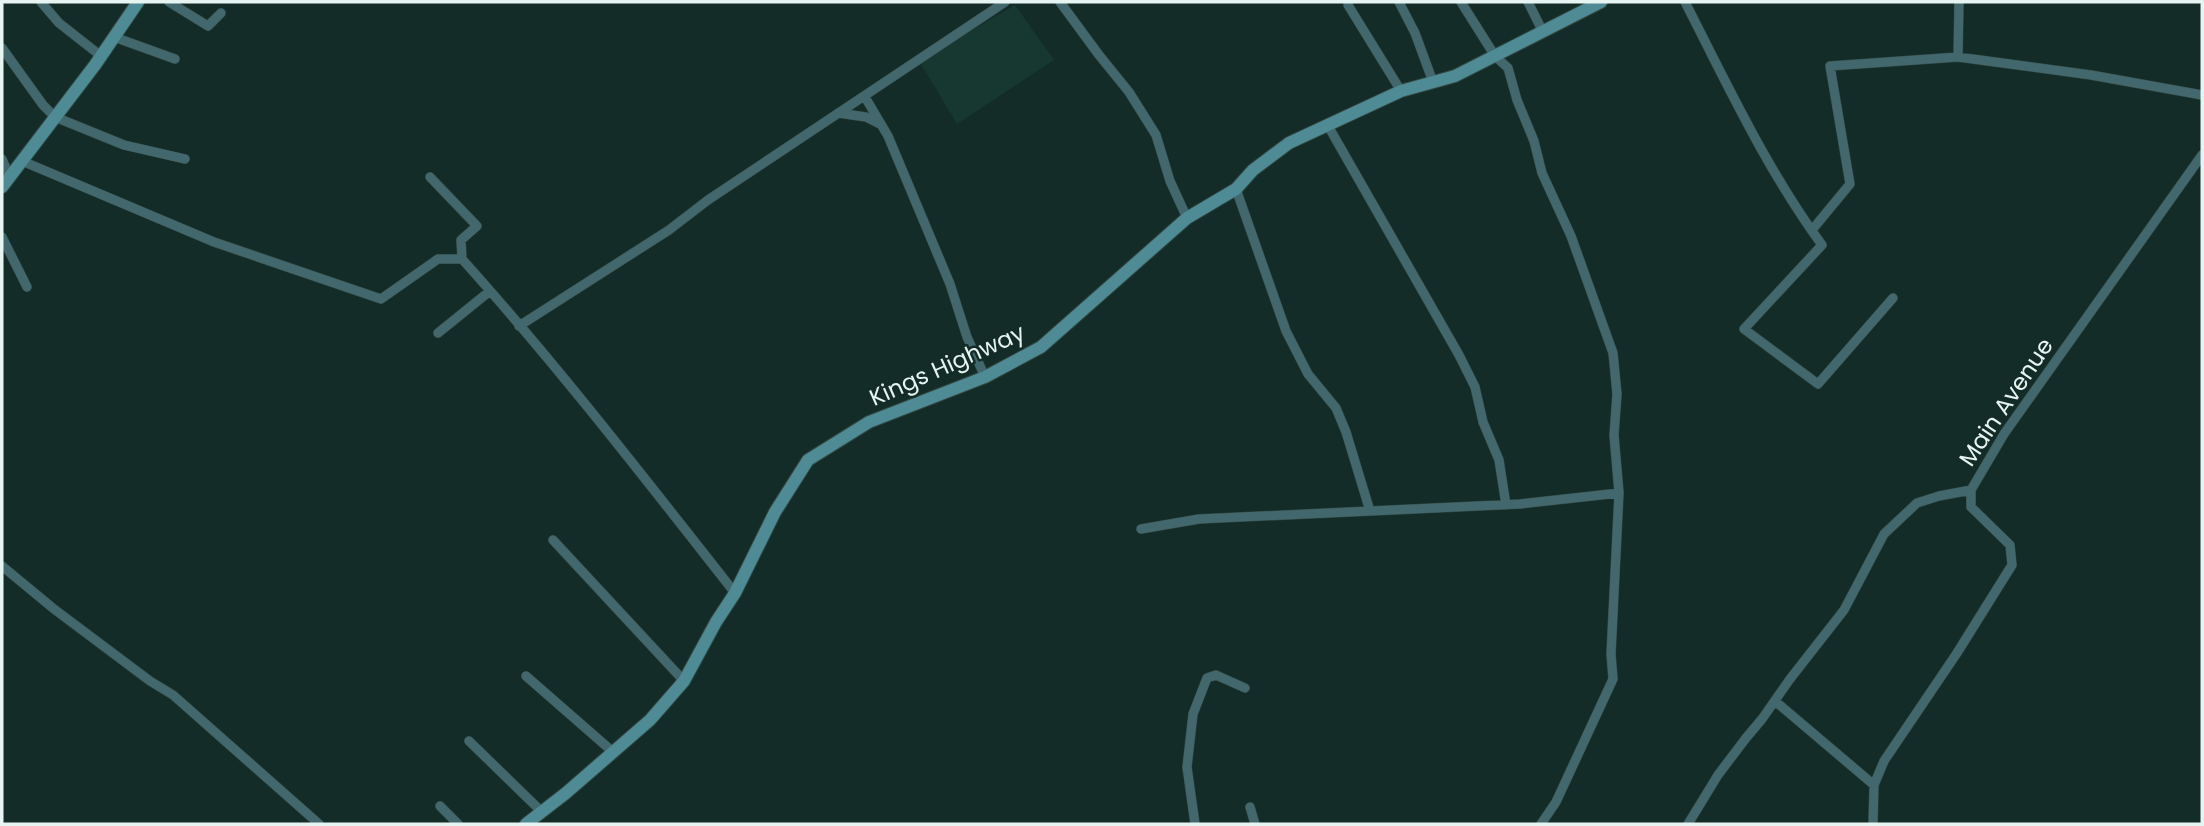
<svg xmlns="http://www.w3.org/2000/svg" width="2204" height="826" font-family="Poppins,sans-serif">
<rect width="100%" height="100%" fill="#142c27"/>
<!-- built -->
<path fill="#163831" d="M1015,5L1054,60L957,124L919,61Z"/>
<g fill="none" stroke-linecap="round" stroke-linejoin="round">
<!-- street casing -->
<g stroke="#324843" stroke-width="10">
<path id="street" d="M41,2L59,23L101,56
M169,2L208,26L221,13
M1060,2L1099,55L1129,92L1156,135L1170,181L1187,218
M1399,2L1415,33L1433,82
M1461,2L1495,56L1508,68L1517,100L1534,141L1542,173L1571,236L1613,353L1617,394L1614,435L1619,493L1611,654L1613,679L1556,802L1541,824
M1528,2L1543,32
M1685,2C1727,84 1767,170 1822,245L1744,329L1818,384L1893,298
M1348,5L1401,91
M114,37L175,59
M2,48L43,105L55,117L124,145L185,159
M1958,57L1959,2
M865,97L888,136L950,284L967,337L985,377
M838,113L866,117L880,124
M1327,124L1459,355L1475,387L1483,422L1499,460L1506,505
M2,159L10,177
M22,161L214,242L381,299L438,259H462C558,366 646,480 735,593
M430,177L477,226L461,240L462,259
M1236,189L1286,331L1308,374L1336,408L1346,432L1370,511
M1812,230L1850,184L1830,66L1958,57L2091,75L2202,95
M2,237L27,287
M519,326L669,230L708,200L1005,2
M438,333L490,291
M1141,529L1199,519L1520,504L1619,493
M553,540L684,681
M2,566L54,609L150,681L173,695L319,824
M526,676L613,752
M1775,701L1874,785
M469,741L542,812
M440,806L458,824
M1250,807L1255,824
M1195,824L1187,767L1193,714L1207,678L1216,675L1245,688
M1688,824L1718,775L1746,738L1762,719L1790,679L1844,610L1884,534L1917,503L1939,496L1971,490
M1873,824L1874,785L1884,761L1957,653L2012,565L2010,545L1971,507V490L2004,434L2202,155"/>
</g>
<!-- secondary casing -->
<g stroke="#324843" stroke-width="14">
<path id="secondary" d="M2,187L95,65L138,2
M526,824L566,793L650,720L684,681L716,622L735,593L775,512L808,460L869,422L985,377L1041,347L1187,218L1236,189L1253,170L1289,143L1401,91L1455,76L1601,2"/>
</g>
<!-- street -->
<use href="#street" stroke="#42676d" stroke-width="9"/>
<!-- secondary -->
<use href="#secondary" stroke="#4e8b95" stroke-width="12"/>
</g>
<g text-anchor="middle" stroke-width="5" stroke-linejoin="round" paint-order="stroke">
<!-- street labels -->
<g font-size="23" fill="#e7f5f2" stroke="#142c27">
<text transform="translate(947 365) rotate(-24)" y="8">Kings Highway</text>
<text transform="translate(2006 402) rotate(-56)" y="8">Main Avenue</text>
</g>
</g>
<!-- border -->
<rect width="2204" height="826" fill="none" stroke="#e7f5f2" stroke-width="7"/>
</svg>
